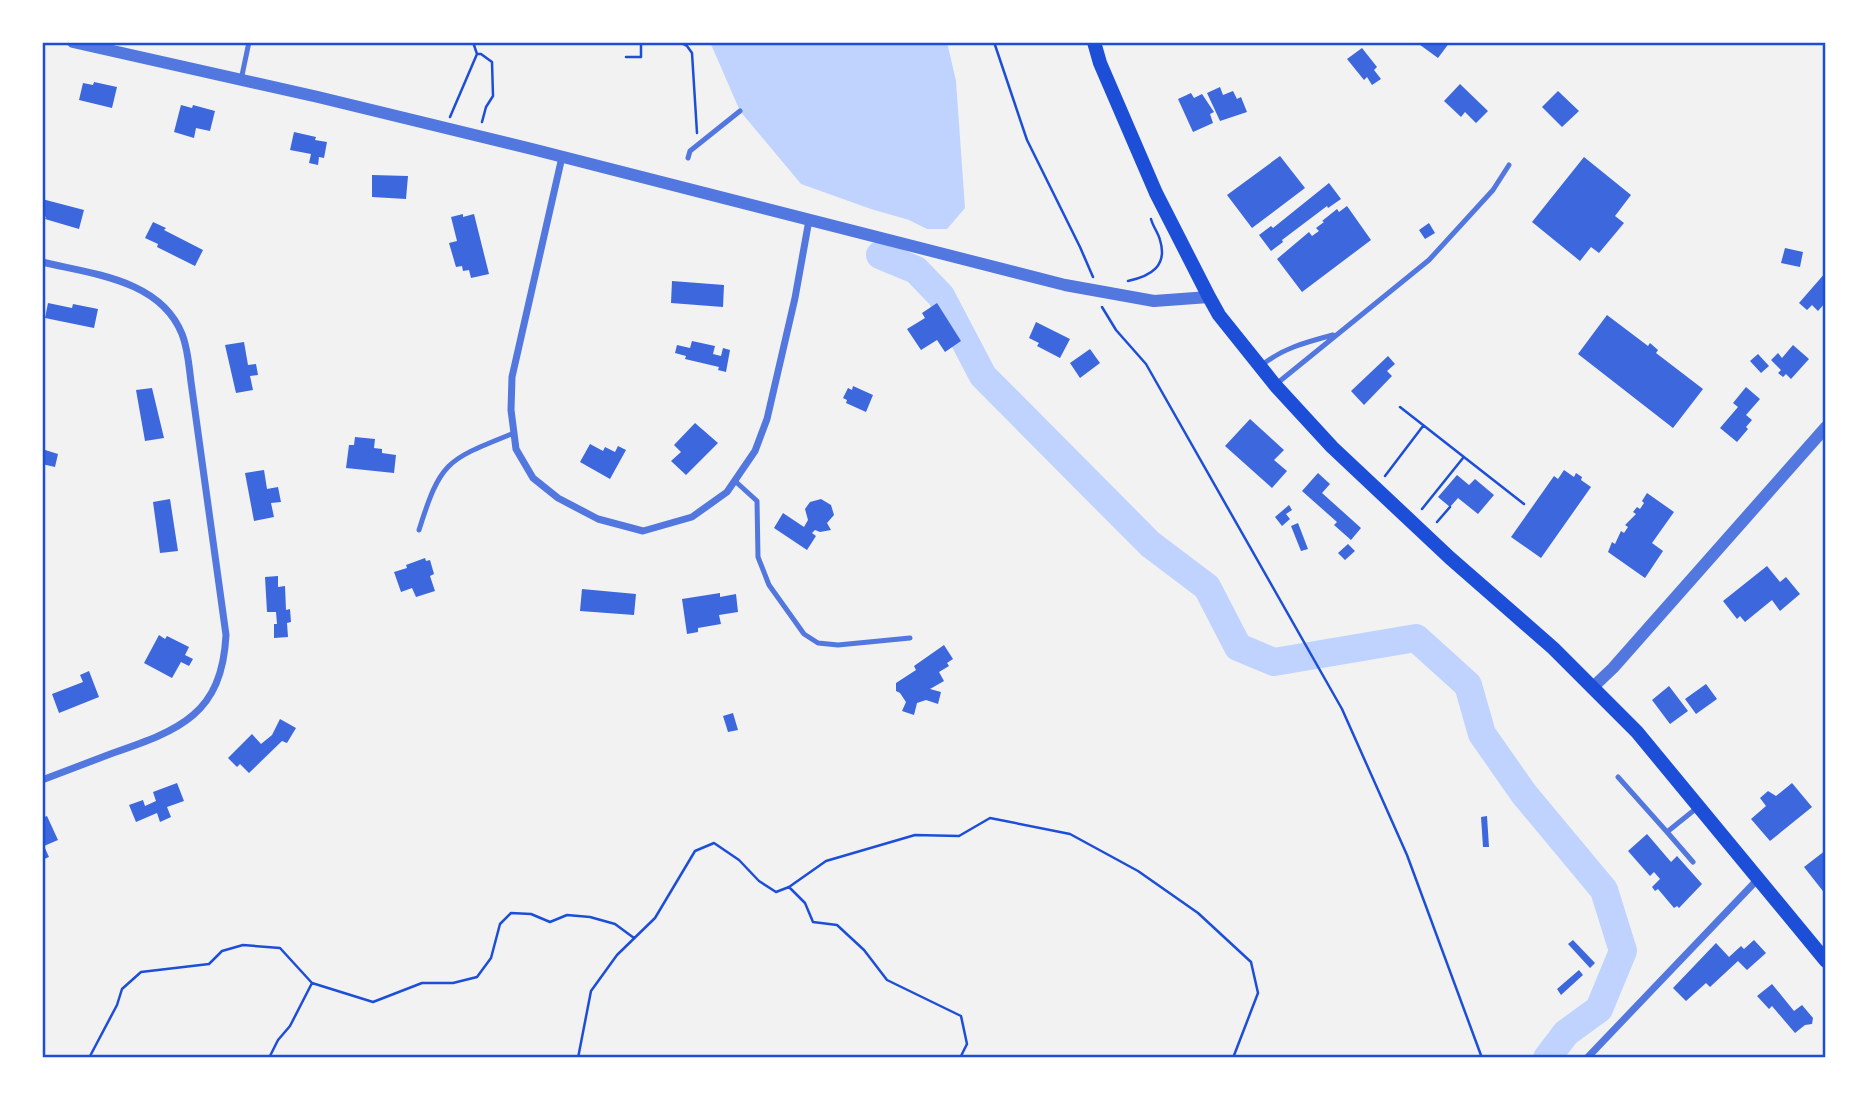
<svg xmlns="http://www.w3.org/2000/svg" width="1868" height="1100" font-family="Helvetica,sans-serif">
<rect width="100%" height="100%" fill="#f2f2f2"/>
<!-- water -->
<path fill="#bfd3fe" d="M710,42H947L956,81L965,208L947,229H927L909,220L871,209L801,184L740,111Z"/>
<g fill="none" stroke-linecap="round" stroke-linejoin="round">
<!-- river -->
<path stroke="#bfd3fe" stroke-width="28" d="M880,255L916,270L941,296L983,376L1150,544L1207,587L1238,647L1274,662L1416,638L1468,685L1482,734L1524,794L1604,890L1623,951L1599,1009L1566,1033L1547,1058"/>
</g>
<!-- building -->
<path fill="#3d67dc" d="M1416,42H1450L1438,58Z
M1362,48L1377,67L1374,70L1381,79L1372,85L1367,77L1364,80L1347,59Z
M94,82L117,87L112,108L79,100L83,83L93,85Z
M1460,84L1488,111L1476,123L1465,112L1461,117L1444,101Z
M1220,87L1223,95L1233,91L1237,99L1241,97L1247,112L1220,121L1207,93Z
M1558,91L1579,111L1562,127L1542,107Z
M1191,93L1194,98L1202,94L1214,112L1210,114L1213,123L1193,132L1178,99Z
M181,105L192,108L193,105L215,111L210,131L196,128L194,138L174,132Z
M294,132L316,137L315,140L327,142L324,158L319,157L318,165L309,163L311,154L290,150Z
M1280,156L1305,188L1252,228L1227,195Z
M1584,157L1631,195L1615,216L1624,223L1599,253L1591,247L1580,261L1532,222Z
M372,175L408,176L406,199L372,197Z
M1329,183L1341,199L1328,208L1327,206L1282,240L1283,242L1271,251L1259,235L1271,226L1273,228Z
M42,199L84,210L79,229L45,219L46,217L42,216Z
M1347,206L1371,240L1302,292L1277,259L1309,232L1312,236L1319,231L1316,228L1324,222L1322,221L1337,209L1339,212Z
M463,214V217L474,214L489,274L471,278L469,270L463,271L462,266L456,267L449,243L457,241L451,217Z
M153,222L166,228L164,230L203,250L195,266L157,247L158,244L145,238Z
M1429,223L1435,233L1425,239L1419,230Z
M1785,248L1803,252L1800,267L1781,263Z
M1826,272V302L1818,311L1812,305L1807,310L1799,303Z
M672,281L724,285L723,307L671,303Z
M48,303L72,308L73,304L98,309L94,328L45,318Z
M937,303L961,341L945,352L937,340L921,350L907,329L925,318L922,313Z
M1607,315L1648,346L1650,343L1658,350L1656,353L1703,389L1673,428L1578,354Z
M1036,322L1070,339L1060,358L1037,346L1039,343L1029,338Z
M692,341L715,346L713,354L721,356L723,348L730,350L726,372L718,370L719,367L685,359L686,356L675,353L677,345L690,348Z
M244,342L248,365L256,364L258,375L250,376L253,390L236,393L225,345Z
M1793,345L1809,359L1791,379L1786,374L1783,377L1778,373L1781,370L1771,360L1778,353L1782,358Z
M1090,349L1100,363L1080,378L1070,363Z
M1758,354L1769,366L1761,373L1750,361Z
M1388,356L1395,364L1387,371L1392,376L1364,405L1351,391Z
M853,386L873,395L866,412L846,403L847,400L843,398L848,388L852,390Z
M1746,387L1760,399L1746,415L1752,420L1746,427L1748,429L1737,442L1720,428L1738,407L1733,403Z
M152,388L164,438L145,441L136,390Z
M1250,419L1284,450L1274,460L1287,471L1272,488L1225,446Z
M695,423L718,443L686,475L671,461L681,452L674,445Z
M355,437L375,439L374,448L382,449V453L396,455L394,473L346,468L349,445H354Z
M590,444L603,451L605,447L615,452L618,446L626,450L610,479L580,462Z
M42,449L58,454L55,467L42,464Z
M264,470L267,489L278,487L281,502L271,503L274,517L254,521L245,473Z
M1564,470L1574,477L1576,473L1582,477L1581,480L1591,487L1541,558L1511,537L1554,476L1558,479Z
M1318,473L1330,484L1322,493L1361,528L1351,540L1334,525L1337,522L1302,491Z
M1457,475L1469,485L1475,479L1494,495L1478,514L1458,498L1450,507L1438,497Z
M1647,493L1674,512L1652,543L1663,551L1645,578L1608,552L1612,542L1615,544L1621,531L1624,533L1628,527L1625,525L1636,514L1633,512L1637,507L1640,509L1644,503L1642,501Z
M170,499L178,551L160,553L153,502Z
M821,499L831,505L834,515L827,523L831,530L820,532L815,530L812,533L816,536L807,550L774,528L783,513L804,527L808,520L805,509L810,502Z
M1289,505L1292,510L1286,514L1290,519L1282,526L1275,517Z
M1298,523L1308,549L1301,551L1291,526Z
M1348,544L1355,551L1345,560L1338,553Z
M425,558L426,561L430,560L434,574L430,576L435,591L416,597L412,588L401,592L394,572L407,568L406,565Z
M1767,566L1780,582L1786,577L1800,594L1780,611L1772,600L1745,622L1740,616L1737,619L1723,601Z
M278,576V587L285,586L286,610L290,609L291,622L287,623L288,637L274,638V624H277L276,612H267L265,577Z
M582,589L636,594L634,615L580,611Z
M720,593V597L736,594L738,612L719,615L721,624L698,628V632L687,634L682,599Z
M159,635L165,639L167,636L189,647L185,655L193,659L189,666L181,662L172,678L144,663Z
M944,645L953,659L947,663L949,666L939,672L944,681L930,689L941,692L938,704L926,700L917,703L914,715L902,711L906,702L900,693L896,691V683L916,670L914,666Z
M89,671L99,697L59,713L52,694L83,682L80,675Z
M1706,684L1717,699L1696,714L1685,699Z
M1669,686L1688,711L1670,724L1652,700Z
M733,713L738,730L728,732L723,716Z
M280,719L296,728L287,743L282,741L249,773L240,764L237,767L228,758L252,734L261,744L272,735Z
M177,783L184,801L167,807L171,817L160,822L157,813L136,822L129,805L143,800L145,806L156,801L153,792Z
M1792,783L1812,807L1770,841L1751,819L1766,806L1760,798L1768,791L1776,796Z
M47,816L58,840L44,846L49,857L42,860V818Z
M1487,816L1489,847H1483L1481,817Z
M1647,834L1671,862L1677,856L1702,884L1679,908L1677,906L1674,908L1658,889L1655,891L1652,887L1660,879L1654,872L1650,876L1628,851Z
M1826,850V895L1804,867Z
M1573,940L1595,963L1590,968L1568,944Z
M1754,940L1766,953L1747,970L1738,961L1710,987L1706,983L1686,1001L1673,988L1716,943L1729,957L1741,946L1744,949Z
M1579,970L1583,975L1561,995L1557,989Z
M1772,984L1794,1011L1802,1005L1813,1018L1812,1024L1805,1025L1795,1033L1772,1006L1769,1009L1757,996Z"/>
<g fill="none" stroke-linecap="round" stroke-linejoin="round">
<!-- path -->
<path stroke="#1d4ed8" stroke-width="2.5" d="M679,42L687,46L692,53L697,133
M994,42L1027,140L1080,247L1093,277
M477,54H481L492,62L493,96L486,107L482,122
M626,57H641V42
M450,117L477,54L473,42
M1128,281C1151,276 1168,266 1160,240C1158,232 1153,227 1151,219
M1102,307L1116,330L1146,364L1342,709L1407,855L1482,1058
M1400,407L1524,504
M1385,476L1423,426
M1422,509L1463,458
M1437,522L1450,507
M789,887L805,903L813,922L837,925L864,950L887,980L961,1016L967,1044L960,1058
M312,983L373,1002L422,983H453L477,977L491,958L500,924L511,913L531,914L550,922L567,915L590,917L615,924L634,938
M89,1058L117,1005L122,989L141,972L209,964L222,951L243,945L280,948L312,983L290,1026L278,1040L269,1058
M578,1058L591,991L617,955L655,918L695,851L714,843L739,860L759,881L776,892L789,887L826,861L915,835L959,836L990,818L1070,834L1138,871L1198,913L1251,962L1258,993L1233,1058"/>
<!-- service -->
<path stroke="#5277de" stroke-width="5" d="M241,80L249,42
M688,158L690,151L740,111
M1262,365C1283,348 1307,342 1333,335
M1275,385L1429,260L1493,190L1509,165
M735,481L757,501L758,557L769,585L804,634L818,643L838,645L910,638
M419,530C441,460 447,460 514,433
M1618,777L1667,832L1698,807
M1667,832L1693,862"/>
<!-- minor -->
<path stroke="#5277de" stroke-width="7" d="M562,157L512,377L511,410L516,449L533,478L558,498L598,519L643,531L692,517L727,492L755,451L767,419L795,298L809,220
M42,262C91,274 160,279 182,334C188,349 189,366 191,382L226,635C222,714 180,730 113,753C89,762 66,771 42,780
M1587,1058L1758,879"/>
<!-- tertiary -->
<path stroke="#5277de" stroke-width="12" d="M73,42L318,97L532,149L1065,285L1154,301L1209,297
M1592,688L1613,668L1826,427"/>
<!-- secondary -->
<path stroke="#1d4ed8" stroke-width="14" d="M1094,42L1100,63L1156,193L1209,297L1219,315L1275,385L1332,447L1450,558L1553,648L1637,732L1826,961"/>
</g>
<!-- border -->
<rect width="1868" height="1100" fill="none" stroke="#ffffff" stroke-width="88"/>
<rect x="44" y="44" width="1780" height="1012" fill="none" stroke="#1d4ed8" stroke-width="2.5"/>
</svg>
